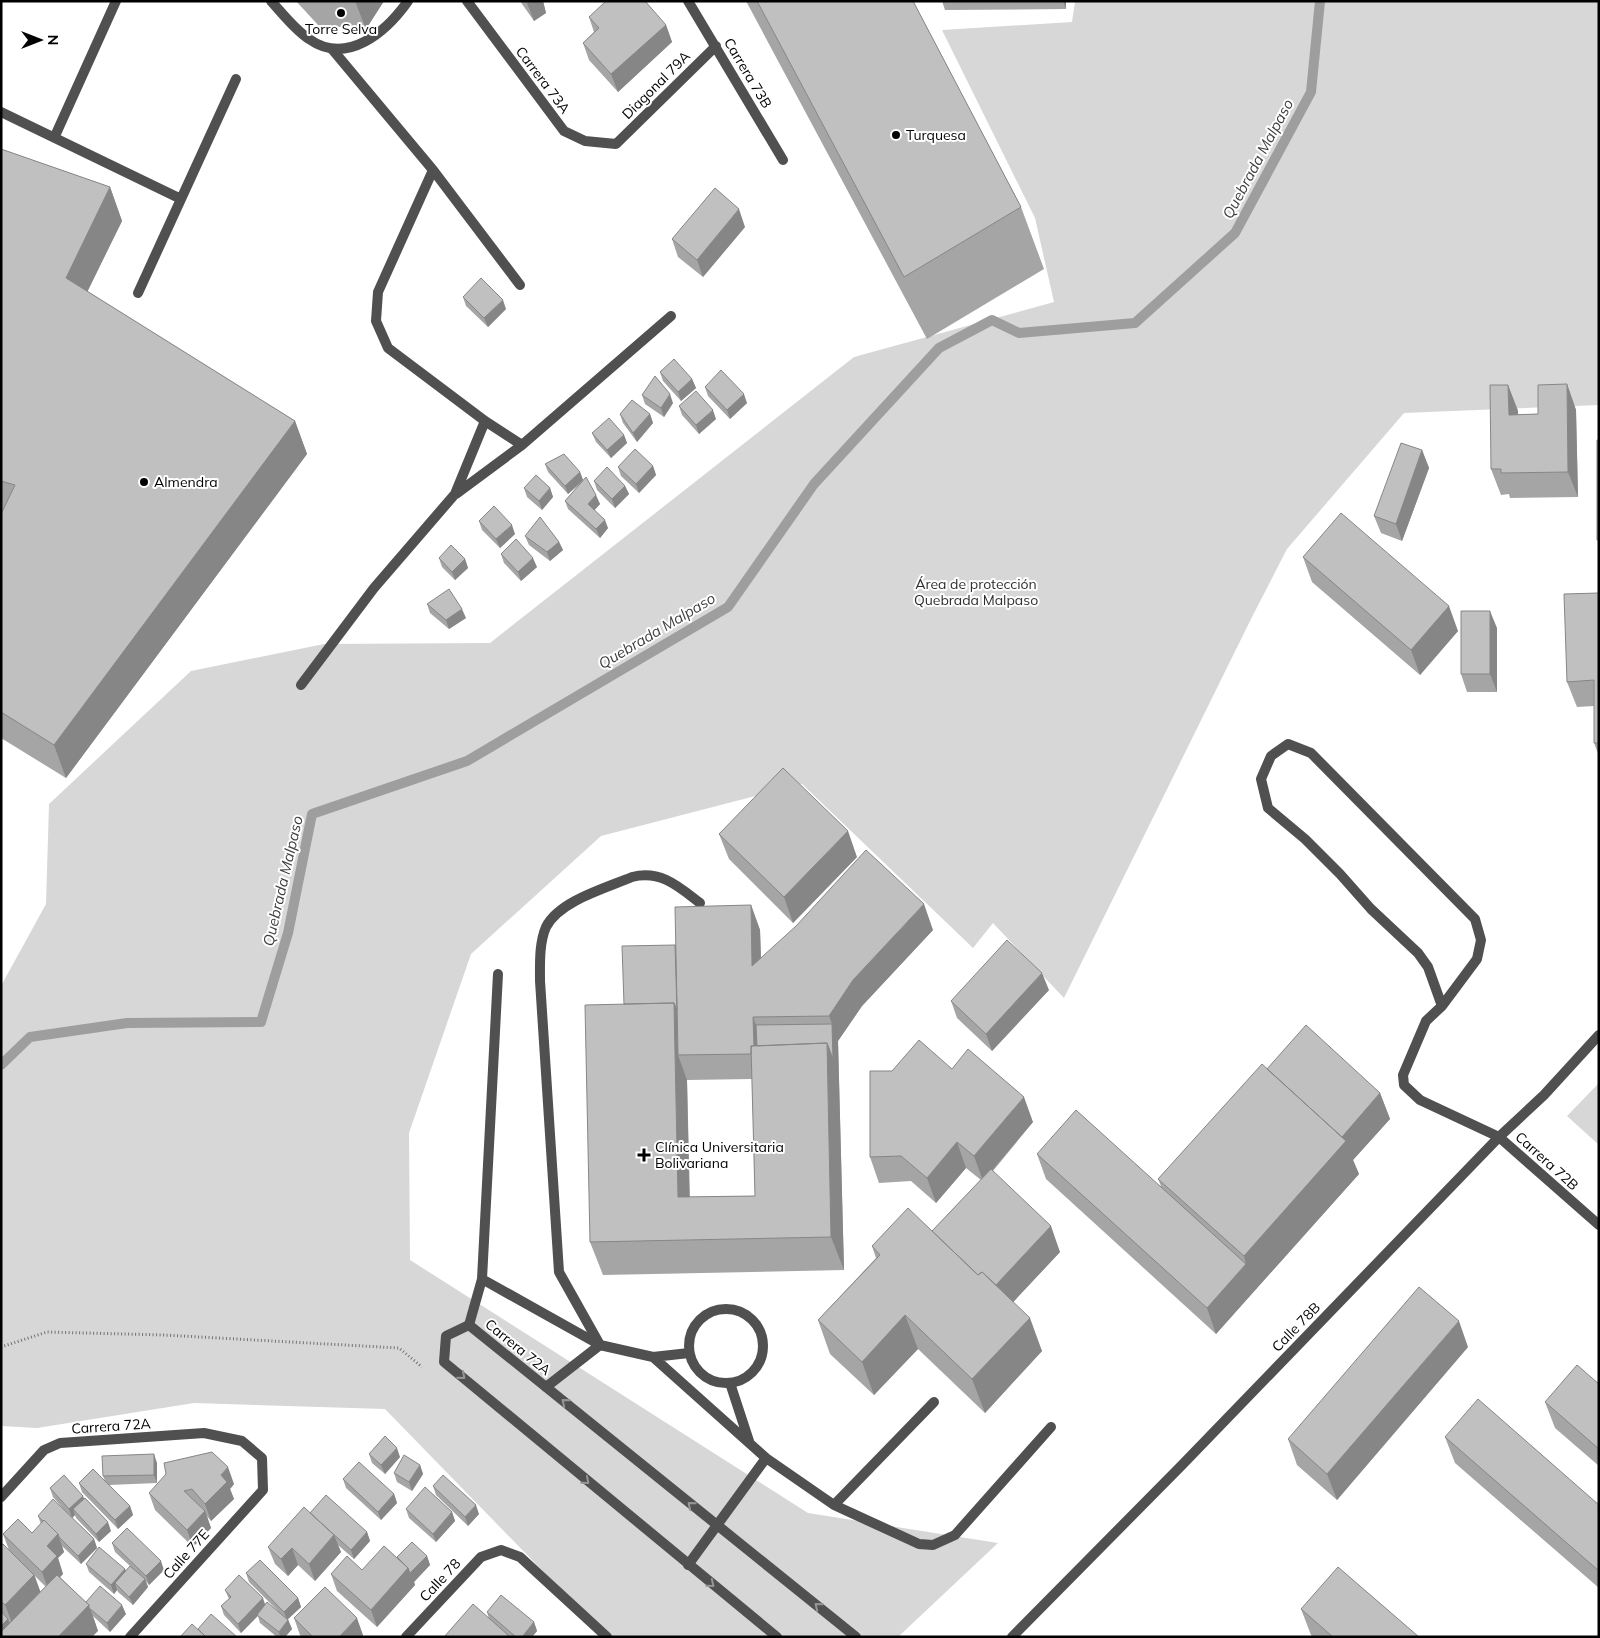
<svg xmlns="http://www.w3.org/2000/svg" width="1600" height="1638" font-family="Mulish,sans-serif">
<rect width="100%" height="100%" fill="#fff"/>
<!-- green -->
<path fill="#d7d7d7" d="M1075,1H1599V405L1404,413L1287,549L1251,619L1064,998L993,923L973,948L802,784L601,836L471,954L409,1133L410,1260L808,1513L998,1543L898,1637H607L385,1409L194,1403L37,1428L1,1426V986L46,904L49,804L191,671L324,644L490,643L854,357L1054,302L1035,218L942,30L1072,22Z
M1599,1083V1145L1567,1116Z"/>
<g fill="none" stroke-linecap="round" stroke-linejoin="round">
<!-- stream -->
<path stroke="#9e9e9e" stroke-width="10" d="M1,1065L30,1037L127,1023L261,1022L288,933L312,814L467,761L728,607L814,484L939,348L992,320L1019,333L1135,323L1235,233L1311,92L1320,1"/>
<!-- path -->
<path stroke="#727272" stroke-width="3" stroke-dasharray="1 2.5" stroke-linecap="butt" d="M1,1347L47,1332L164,1335L399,1348L422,1367"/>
<!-- service -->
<path stroke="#505050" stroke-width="10" d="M332,49L433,170L520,285
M1,112L181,199
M55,136L116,1
M433,170L378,292L376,321L388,348L485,421L522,445
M138,293L236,79
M456,494L522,445L671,316
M301,685L374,588L455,494L485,421
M1442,1006L1428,967L1418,953L1371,909L1340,874L1305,839L1268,808L1261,779L1271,756L1288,744L1311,753L1475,919L1481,940L1477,959L1442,1006L1426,1021L1403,1075L1404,1085L1420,1100L1499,1137
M482,1279L600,1345L653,1357L766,1458L688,1565
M689 1346a37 37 0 1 1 74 0a37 37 0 1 1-74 0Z
M469,1325L482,1279L498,974
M653,1357L689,1353
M730,1383L749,1441
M546,1387L600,1345L559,1272L540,981C540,964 539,943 546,927C559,901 606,888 632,877C661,870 678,886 700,903
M766,1458L834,1505L919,1544L933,1545L955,1535L1051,1427
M834,1505L934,1402"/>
<!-- minor -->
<path stroke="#505050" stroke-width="10" d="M271,1C283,14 294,29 309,39C347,66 386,32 408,1
M467,1L564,131L585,141L616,144L716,46
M688,1L783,160
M1499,1137L1599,1225
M1,1497L44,1450L60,1443L204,1433L242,1441L262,1458L263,1490L130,1637
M406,1637L481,1557L501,1550L520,1557L607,1637
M777,1637L444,1362L446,1336L469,1325L856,1637"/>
<!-- tertiary -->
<path stroke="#505050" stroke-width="10" d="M1012,1637L1182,1465L1499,1137L1544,1095L1599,1035"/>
</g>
<!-- wall -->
<path fill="#a5a5a5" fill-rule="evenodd" d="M296,1H384L366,29L318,25Z
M520,1H543L546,13L534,21Z
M746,1H913L1021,207L1044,269L927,339Z
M942,1H1066V9L945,10Z
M589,17L666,25L672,42L618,92L589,60L583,43L594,32Z
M1,149L110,187L122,221L87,291L295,421L307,454L66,778L1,738V514L3,511L1,510Z
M745,227L703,277L678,257L672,239Z
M463,297L506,309L488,327L466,306Z
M660,372L692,379L696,388L681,401L663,381Z
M1567,384L1576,410L1578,497L1510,498L1509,494L1501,495L1491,469L1508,385L1518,411V415L1538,414Z
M705,387L747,403L730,419L708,396Z
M642,395L673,403L664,417L645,404Z
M679,406L716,419L699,434L682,415Z
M620,414H650L653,423L637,442L623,423Z
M592,433L624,435L627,443L611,458L596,442Z
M1422,450L1429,468L1402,541L1381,533L1374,516Z
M545,464L580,472L583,480L600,504L594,510L608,528L600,538L568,509L565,501L581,483L568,494L548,472Z
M653,466L656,475L639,493L621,476L618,467Z
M594,481L625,486L629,494L615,508L597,490Z
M524,488H550L553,497L542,510L527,497Z
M479,521L515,534L500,548L482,530Z
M525,536L559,542L563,550L550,561L529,545Z
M501,554L537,567L521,581L504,563Z
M1303,557L1458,631L1420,675L1312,582Z
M439,558L465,559L468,568L455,580L442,567Z
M1599,593V756L1594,743V706L1577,707L1567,682Z
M427,604L466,618L449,629L430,613Z
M1497,628V692H1467L1461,674Z
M719,834L857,857L793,923L729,859Z
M751,905L760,930L761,958L933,930L862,1006L838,1041L844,1270L603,1275L590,1242L624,1004L675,945ZM752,1079L755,1196L690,1197L687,1080Z
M1049,990L992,1051L957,1018L951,1001Z
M952,1069L1033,1122L993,1171L1060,1252L1013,1302L1042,1351L985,1413L918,1349L874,1395L830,1354L818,1320L876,1258L872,1246L932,1231L981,1180L966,1168L936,1203L911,1181L879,1183L870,1157L892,1071Z
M1267,1069L1380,1093L1390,1119L1353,1160L1359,1174L1216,1334L1046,1179L1037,1154L1161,1186L1158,1179Z
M1468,1347L1337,1500L1297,1465L1288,1439Z
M1599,1384V1466L1555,1428L1545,1402Z
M1445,1437L1599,1505V1588L1455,1463Z
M369,1454L400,1457L385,1474L372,1463Z
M157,1463V1483L109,1485L130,1506L133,1515L118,1529L82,1492L79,1483L105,1481L103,1476Z
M420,1465L423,1474L412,1491L397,1482L394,1473Z
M343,1479L394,1494L397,1503L381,1520L346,1488Z
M234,1484L230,1489L234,1499L211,1521L207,1516L211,1528L193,1547L155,1510L149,1493Z
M433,1486L479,1514L468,1526L436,1495Z
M50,1488L83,1496L84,1499L111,1531L99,1542L76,1518L75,1515L72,1518L94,1539L97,1548L81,1564L62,1546L64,1552L58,1558L63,1574L60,1577L86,1603L126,1614L110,1632L93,1616L98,1631L1,1637V1545L9,1550L3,1534L32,1533L41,1524L38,1516L71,1518L53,1497ZM35,1576L46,1587L40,1592Z
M406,1509L452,1512L455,1521L436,1542L409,1518Z
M310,1513L367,1532L370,1541L354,1559L338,1545L341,1552L315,1581L298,1565L288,1576L275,1564L268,1547Z
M112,1543L164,1570L149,1585L146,1581L148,1587L133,1605L118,1592L117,1590L114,1594L89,1572L86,1564L125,1569L126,1571L130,1566L115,1552Z
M427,1556L430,1565L414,1582L415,1585L377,1627L337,1591L331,1574L362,1570L397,1557Z
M246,1573L298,1598L301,1607L288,1619L292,1629L285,1637H277L260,1623L258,1616L241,1633L224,1615L221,1606L229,1599L225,1590L265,1605L278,1611L249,1582Z
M1301,1609L1419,1637H1313L1311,1635Z
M487,1612L534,1622L537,1631L532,1637H509L489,1619Z
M294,1618L363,1635L362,1637H302L300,1635Z"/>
<!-- shaded-wall -->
<path fill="#868686" d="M355,1H384L366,29Z
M530,1H543L546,13L534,21L527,3Z
M1063,1H1066V9Z
M666,25L672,42L618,92L611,74Z
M110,187L122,221L78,311L66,278Z
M739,209L745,227L703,277L697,260Z
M503,300L506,309L488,327L484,318Z
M692,379L696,388L681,401L678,392Z
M1567,384L1576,410L1578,497L1568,472Z
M1508,385L1518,411L1519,441L1509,415Z
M670,394L673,403L664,417L661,408Z
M744,394L747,403L730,419L727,410Z
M713,410L716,419L699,434L696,425Z
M650,414L653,423L637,442L633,433Z
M295,421L307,454L66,778L54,745Z
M624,435L627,443L611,458L607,450Z
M1422,450L1429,468L1402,541L1396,524Z
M653,466L656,475L639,493L636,484Z
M580,472L583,480L568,494L565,486Z
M625,486L629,494L615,508L612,499Z
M550,488L553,497L542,510L539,501Z
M596,495L600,504L592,513L588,504Z
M605,520L608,528L600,538L596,529Z
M512,525L515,534L500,548L496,539Z
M559,542L563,550L550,561L547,552Z
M533,558L537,567L521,581L518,572Z
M465,559L468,568L455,580L452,572Z
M1449,606L1458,631L1420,675L1411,650Z
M462,609L466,618L449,629L446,620Z
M1490,611L1497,628V692L1490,674Z
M848,831L857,857L793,923L784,897Z
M924,904L933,930L862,1006L838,1041L844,1270L831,1237L827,1043L832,1024L829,1016L853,980Z
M751,905L760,930L762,992L752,966Z
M1042,973L1049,990L992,1051L986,1034Z
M674,1003L680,1019L678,1055L687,1080L690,1231L678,1197Z
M753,1017L763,1043L754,1053Z
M1380,1093L1390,1119L1353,1160L1359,1174L1216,1334L1207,1308L1246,1264L1244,1256L1339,1140Z
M1024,1097L1033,1122L983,1181L974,1156Z
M957,1142L966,1168L936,1203L927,1178Z
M1051,1226L1060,1252L1003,1313L993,1288Z
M905,1315L918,1349L874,1395L862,1362Z
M1030,1318L1042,1351L985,1413L972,1379Z
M1459,1321L1468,1347L1337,1500L1327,1474Z
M397,1448L400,1457L385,1474L381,1465Z
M154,1454L157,1463V1483L154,1475Z
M420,1465L423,1474L412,1491L409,1482Z
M228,1467L234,1484L230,1489L234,1499L211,1521L205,1504L221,1475Z
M394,1494L397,1503L381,1520L378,1512Z
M83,1496L86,1505L73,1509L75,1515L72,1518L69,1509Z
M476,1505L479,1514L468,1526L465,1517Z
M130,1506L133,1515L118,1529L115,1520Z
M205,1511L211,1528L193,1547L187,1530Z
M452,1512L455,1521L436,1542L433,1534Z
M108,1522L111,1531L99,1542L96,1534Z
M367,1532L370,1541L354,1559L351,1550Z
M58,1534L64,1552L58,1558L63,1574L48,1589L42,1572L47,1546Z
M334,1535L341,1552L315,1581L309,1564Z
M94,1539L97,1548L81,1564L78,1556Z
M292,1548L298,1565L288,1576L281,1559Z
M427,1556L430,1565L414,1582L415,1585L377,1627L371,1610L408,1568Z
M161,1561L164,1570L149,1585L146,1576Z
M125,1569L128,1578L115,1583L117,1590L114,1594L111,1585Z
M34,1575L41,1593L12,1623L5,1605Z
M145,1579L148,1587L133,1605L129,1597Z
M263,1598L266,1607L241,1633L238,1624Z
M298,1598L301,1607L287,1620L284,1612Z
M89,1605L98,1631L92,1637H58Z
M122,1605L126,1614L110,1632L107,1623Z
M357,1618L363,1635L362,1637H339Z
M8,1619L15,1636L1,1637V1626Z
M288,1620L292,1629L285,1637H280L279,1632Z
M534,1622L537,1631L532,1637H522Z"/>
<!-- building -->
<path fill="#c0c0c0" stroke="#868686" d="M606,1H645L666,25L611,74L583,43L599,28L589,17Z
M757,1H913L1021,207L904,277Z
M1,149L110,187L66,278L295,421L54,745L1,712V514L15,485L1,481Z
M715,188L739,209L697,260L672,239Z
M481,278L503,300L484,318L463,297Z
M674,359L692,379L678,392L660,372Z
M721,370L744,394L727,410L705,387Z
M655,376L670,394L661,408L642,395Z
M1567,384L1568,472L1501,473V469H1491L1490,385H1508L1509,415L1538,414V385Z
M696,391L713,410L696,425L679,406Z
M632,400L650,414L633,433L620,414Z
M609,418L624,435L607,450L592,433Z
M1597,440H1599V540H1597Z
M1401,443L1422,450L1396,524L1374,516Z
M635,449L653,466L636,484L618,467Z
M564,454L580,472L565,486L545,464Z
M607,467L625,486L612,499L594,481Z
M536,475L550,488L539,501L524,488Z
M586,477L596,495L588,504L605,520L596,529L565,501Z
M494,506L512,525L496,539L479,521Z
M1341,513L1449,606L1411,650L1303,557Z
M540,517L559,542L547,552L525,536Z
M516,539L533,558L518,572L501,554Z
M451,545L465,559L452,572L439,558Z
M449,589L462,609L446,620L427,604Z
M1599,593V743H1594V680L1567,682L1564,594Z
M1461,611H1490V674H1461Z
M783,768L848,831L784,897L719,834Z
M866,850L924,904L853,980L829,1016L753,1017L754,1046H751V1054L678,1055L675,907L751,905L752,966L796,926Z
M1007,940L1042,973L986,1034L951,1001Z
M675,945L677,1010L674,1003L624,1004L622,946Z
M674,1003L678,1197L755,1196L751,1046L827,1043L831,1237L590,1242L585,1005Z
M832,1024L833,1059L827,1043L757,1046L756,1025Z
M1306,1025L1380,1093L1342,1137L1267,1069Z
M919,1040L952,1069L968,1049L1024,1097L974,1156L957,1142L927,1178L901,1156L870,1157V1071H892Z
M1262,1064L1346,1141L1244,1256L1158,1179Z
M1076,1110L1246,1264L1207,1308L1037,1154Z
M991,1169L1051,1226L996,1285L982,1272L978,1275L932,1231Z
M908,1208L978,1275L982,1272L1030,1318L972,1379L905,1315L862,1362L818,1320L880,1255L872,1246Z
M1419,1287L1459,1321L1327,1474L1288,1439Z
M1577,1365L1599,1384V1449L1545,1402Z
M1478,1399L1599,1505V1571L1445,1437Z
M385,1436L397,1448L381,1465L369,1454Z
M212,1452L228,1467L221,1475L227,1482L205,1504L192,1489L184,1491L205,1511L187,1530L149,1493L166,1474L164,1463Z
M154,1454V1475L103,1476L102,1456Z
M404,1455L420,1465L409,1482L394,1473Z
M359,1462L394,1494L378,1512L343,1479Z
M93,1469L130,1506L115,1520L79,1483Z
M64,1475L83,1496L69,1509L50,1488Z
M443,1475L476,1505L465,1517L433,1486Z
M425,1487L452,1512L433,1534L406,1509Z
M326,1495L367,1532L351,1550L310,1513Z
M85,1498L108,1522L96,1534L73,1509Z
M53,1499L94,1539L78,1556L59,1537L58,1534L44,1520L43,1521L38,1516Z
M304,1507L334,1535L309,1564L292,1548L281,1559L268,1547Z
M18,1519L32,1533L44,1520L58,1534L47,1546L57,1556L42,1572L3,1534Z
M127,1528L161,1561L146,1576L112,1543Z
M412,1542L427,1556L410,1573L408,1568L397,1557Z
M3,1544L34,1575L5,1605L1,1601V1545Z
M384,1546L408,1568L371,1610L331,1574L347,1556L362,1570Z
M99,1547L125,1569L111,1585L86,1564Z
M260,1560L298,1598L284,1612L246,1573Z
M130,1566L145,1579L129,1597L115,1583Z
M1338,1567L1419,1637H1333L1301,1609Z
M57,1575L89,1605L58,1637H1V1632Z
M239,1575L263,1598L238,1624L221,1606L231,1597L225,1590Z
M100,1586L122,1605L107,1623L89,1608V1605L86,1602Z
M325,1587L357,1618L339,1637H313L294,1618Z
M501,1595L534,1622L522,1637H516L487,1612Z
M267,1602L288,1620L279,1632L257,1615Z
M473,1604L508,1635L507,1637H444Z
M1,1611L8,1619L1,1626Z
M211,1614L237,1637H206L198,1629Z
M192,1624L206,1637H180Z"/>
<!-- one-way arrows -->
<defs><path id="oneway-chevron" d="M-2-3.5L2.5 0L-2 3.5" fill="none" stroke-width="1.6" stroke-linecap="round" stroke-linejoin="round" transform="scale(1.25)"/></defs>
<g stroke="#969696">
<use href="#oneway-chevron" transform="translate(462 1376) rotate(40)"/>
<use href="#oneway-chevron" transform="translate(565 1402) rotate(-141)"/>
<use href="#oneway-chevron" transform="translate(586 1481) rotate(40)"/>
<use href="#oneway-chevron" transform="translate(691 1505) rotate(-141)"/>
<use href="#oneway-chevron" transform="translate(711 1584) rotate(39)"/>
<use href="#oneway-chevron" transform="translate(818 1606) rotate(-141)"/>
</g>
<!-- markers -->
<g fill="#000" stroke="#fff" stroke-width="2">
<circle cx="341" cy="13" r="5"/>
<circle cx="896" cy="135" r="5"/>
<circle cx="144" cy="482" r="5"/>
<path d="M641.5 1147.5h5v5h5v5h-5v5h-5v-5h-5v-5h5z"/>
</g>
<g text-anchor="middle" stroke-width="4" stroke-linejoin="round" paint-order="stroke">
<!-- poi labels -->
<g font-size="14" fill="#000" stroke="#fff" text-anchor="start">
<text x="341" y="34" text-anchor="middle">Torre Selva</text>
<text x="906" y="140">Turquesa</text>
<text x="154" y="487">Almendra</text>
<text x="655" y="1152">Clínica Universitaria<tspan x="655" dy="16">Bolivariana</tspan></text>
</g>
<!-- street labels -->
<g font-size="14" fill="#000" stroke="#fff">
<text transform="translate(748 73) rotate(59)" y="5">Carrera 73B</text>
<text transform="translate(543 80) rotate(53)" y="5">Carrera 73A</text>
<text transform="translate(656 85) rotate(-45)" y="5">Diagonal 79A</text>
<text transform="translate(1547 1161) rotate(42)" y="5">Carrera 72B</text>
<text transform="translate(1296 1327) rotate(-46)" y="5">Calle 78B</text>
<text transform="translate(518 1347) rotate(39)" y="5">Carrera 72A</text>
<text transform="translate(111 1426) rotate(-4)" y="5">Carrera 72A</text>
<text transform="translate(186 1554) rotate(-48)" y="5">Calle 77E</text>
<text transform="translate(440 1580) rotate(-47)" y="5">Calle 78</text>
</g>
<!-- park labels -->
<g font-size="14" fill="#2e2e2e" stroke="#fff">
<text x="976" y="589">Área de protección<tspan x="976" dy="16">Quebrada Malpaso</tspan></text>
</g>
<!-- water labels -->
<g font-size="15" font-style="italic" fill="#3f3f3f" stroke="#fff">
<text transform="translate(1258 159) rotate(-62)" y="5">Quebrada Malpaso</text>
<text transform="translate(657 631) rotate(-31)" y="5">Quebrada Malpaso</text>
<text transform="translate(283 881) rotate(-77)" y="5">Quebrada Malpaso</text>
</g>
</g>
<!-- border -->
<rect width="1600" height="1638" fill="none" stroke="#000000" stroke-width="5"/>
<!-- north arrow -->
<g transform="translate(40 40) rotate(90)" stroke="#ffffff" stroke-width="4" paint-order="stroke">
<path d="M0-4L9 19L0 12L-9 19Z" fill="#000000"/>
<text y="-8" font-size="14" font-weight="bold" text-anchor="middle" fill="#000000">N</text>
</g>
</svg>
